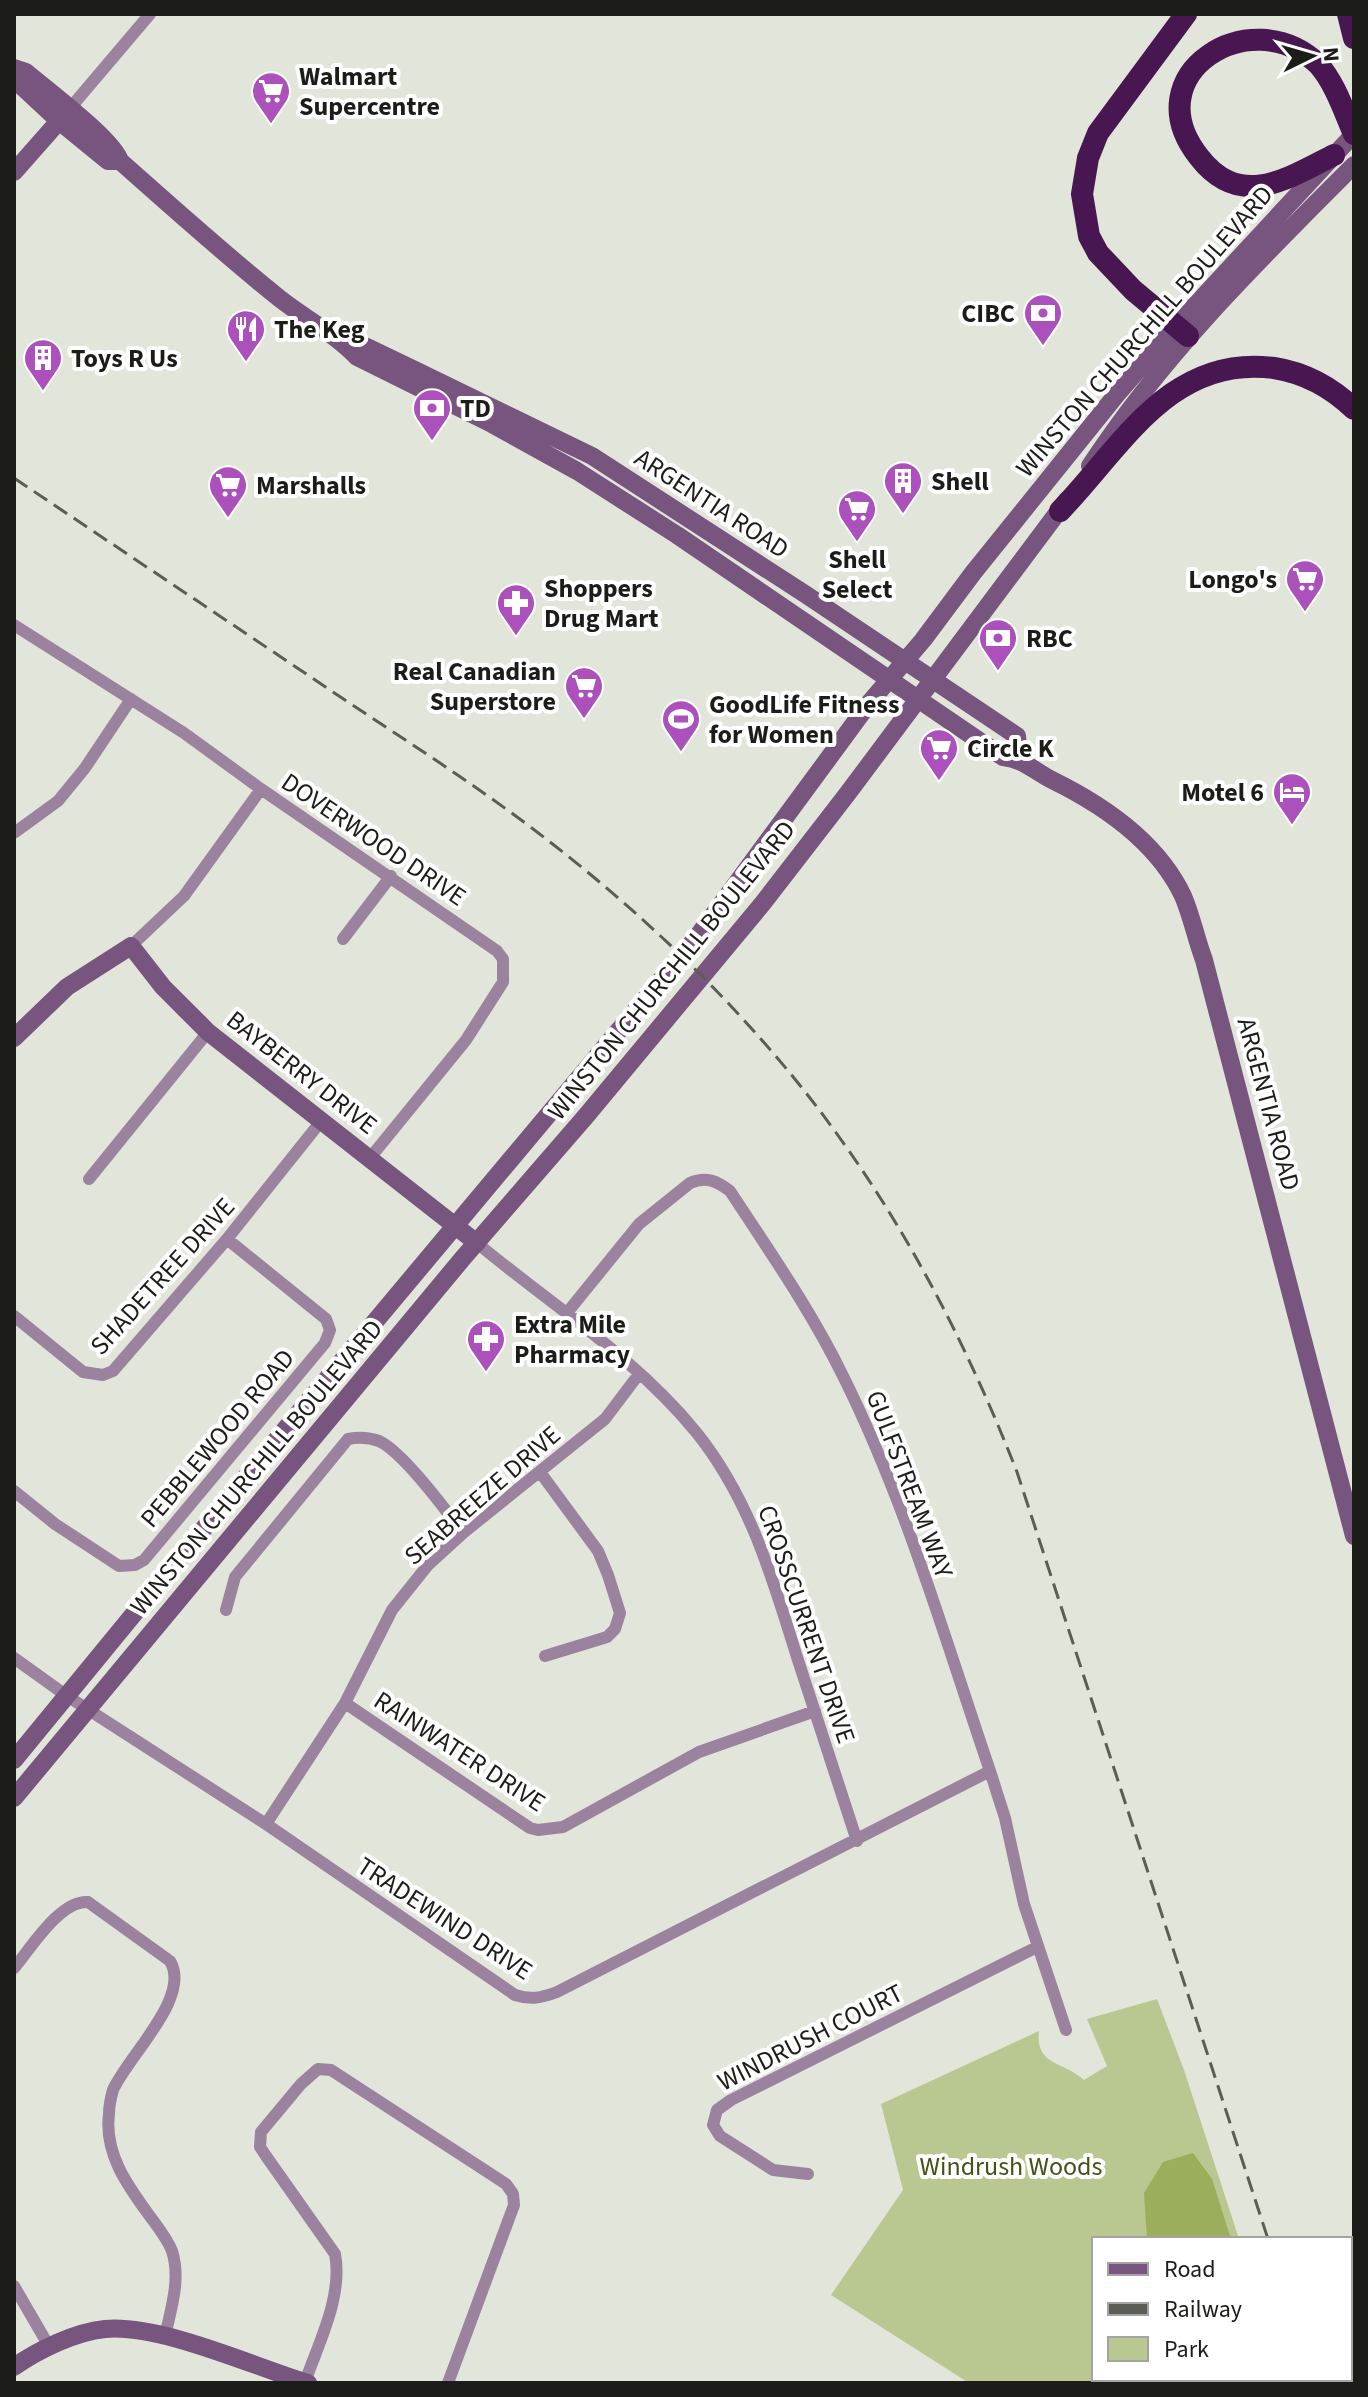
<svg xmlns="http://www.w3.org/2000/svg" width="1368" height="2397" font-family="'Source Sans 3',sans-serif">
<rect width="100%" height="100%" fill="#e1e5da"/>
<!-- green -->
<path fill="#b8c890" d="M1157,1999L1184,2070L1239,2239H1094V2379H1285L1287,2383H969L831,2295L903,2190L881,2104L1039,2031C1035,2066 1063,2061 1084,2080L1107,2066L1087,2019Z"/>
<!-- forest -->
<path fill="#9aae5b" d="M1193,2153L1212,2179L1231,2239H1147L1144,2193L1163,2162Z"/>
<g fill="none" stroke-linecap="round" stroke-linejoin="round">
<!-- street -->
<path stroke="#9b839f" stroke-width="12" d="M66,113L150,14
M14,625L184,733L261,789L497,951L503,959V982L466,1040L370,1158
M14,833L58,801L85,768L131,699
M343,939L391,876
M131,946L184,896L261,789
M89,1179L208,1032
M477,1243C550,1304 635,1357 696,1432C750,1499 772,1577 797,1657C817,1718 837,1780 857,1841
M566,1314L639,1224L690,1183C706,1176 717,1181 730,1191C770,1252 812,1312 844,1378C906,1503 945,1639 990,1771L1005,1818L1024,1904L1066,2030
M14,1316L83,1372L103,1375L113,1371L227,1239L322,1120
M540,1472L598,1551L608,1575L620,1613L615,1629L607,1637L545,1656
M14,1491L55,1524L119,1566L135,1565L144,1560L325,1343L330,1330L326,1319L227,1239
M226,1610L235,1577L348,1439C359,1437 368,1437 379,1441C403,1452 446,1510 463,1533
M14,1658L67,1696L266,1824L515,1995C531,2000 541,1998 557,1992L990,1771
M345,1703L530,1828L538,1830L563,1827L699,1752L815,1711
M266,1824L345,1703L392,1610L428,1565L463,1533L605,1419L639,1374
M14,1968C31,1948 60,1900 88,1902L170,1961C192,1997 128,2056 113,2090C111,2097 109,2107 109,2114C104,2153 127,2185 149,2215C157,2226 167,2238 172,2251C181,2279 171,2309 165,2336
M808,2174L773,2170L720,2136L713,2125L717,2110L731,2100L1037,1947
M14,2286L50,2348
M305,2382C319,2342 343,2296 335,2254L266,2156L260,2147L261,2132L301,2084L318,2069L331,2070L506,2184L513,2194L514,2205L448,2383"/>
<!-- secondary -->
<path stroke="#78557e" stroke-width="18" d="M14,68L26,72C46,89 114,140 120,161C172,207 224,254 279,298C304,318 334,333 357,357L492,424L577,471L677,535L1003,757C1024,759 1034,771 1052,780C1103,805 1158,843 1183,896C1192,917 1196,939 1204,960L1354,1536
M14,76L16,81L59,121L108,161H120
M14,172L59,121
M342,340L363,345L413,369L592,456L805,594L1017,736L1019,759
M1090,466C1163,354 1260,259 1354,165
M14,1038L67,987L131,946L163,987L208,1032L477,1243
M14,1760L306,1404L697,937L870,702L923,640L973,573L1117,394L1176,326L1354,134
M14,1798L463,1258L586,1116L763,903L848,793L1067,500
M14,2367C38,2350 75,2332 105,2329C161,2324 252,2366 308,2383"/>
<!-- highway -->
<path stroke="#481650" stroke-width="22" d="M1186,14L1098,133L1088,158L1082,194L1089,236L1098,253L1133,290L1188,336
M1348,14L1354,38
M1334,155C1287,179 1240,210 1199,157C1133,74 1251,0 1318,64C1335,83 1344,111 1354,134
M1060,511C1121,448 1170,354 1274,368C1306,373 1331,387 1354,409"/>
<!-- rail -->
<path stroke="#5b5d57" stroke-width="3" stroke-dasharray="16 8" stroke-linecap="butt" d="M14,478C118,548 223,618 327,688C397,735 469,780 537,832C625,899 707,975 779,1060C883,1182 959,1324 1017,1472L1268,2239
M1314,2379L1315,2383"/>
</g>
<!-- icons -->
<defs>
<g id="supermarket-pin" transform="scale(2)"><path d="M0 17L-7.5 6A9.5 9.5 0 1 1 7.5 6Z" fill="#ac51bc" stroke="#fff"/><path d="M-6-5.5h2.5l.6 2H6L4.5 2H-2.5L-4.4-4H-6ZM-1.5 3.2a1.3 1.3 0 1 0 .1 0ZM3 3.2a1.3 1.3 0 1 0 .1 0Z" fill="#fff"/></g>
<g id="bank-pin" transform="scale(2)"><path d="M0 17L-7.5 6A9.5 9.5 0 1 1 7.5 6Z" fill="#ac51bc" stroke="#fff"/><path d="M-6-4H6V4H-6ZM0-2.3a2.3 2.3 0 1 0 0 4.6a2.3 2.3 0 1 0 0-4.6Z" fill="#fff"/></g>
<g id="restaurant-pin" transform="scale(2)"><path d="M0 17L-7.5 6A9.5 9.5 0 1 1 7.5 6Z" fill="#ac51bc" stroke="#fff"/><path d="M-5-6h1v4h1v-4h1v4h1v-4h1v5L-1.5 .5V6h-2V.5L-5-1ZM5-6V6H3V1.5H1.5Q1.5-4 5-6Z" fill="#fff"/></g>
<g id="building-pin" transform="scale(2)"><path d="M0 17L-7.5 6A9.5 9.5 0 1 1 7.5 6Z" fill="#ac51bc" stroke="#fff"/><path d="M-4-6H4V6H1V3H-1V6H-4ZM-2.5-4.3h1.7v1.8h-1.7ZM.8-4.3h1.7v1.8H.8ZM-2.5-1h1.7V.8h-1.7ZM.8-1h1.7V.8H.8Z" fill="#fff"/></g>
<g id="pharmacy-pin" transform="scale(2)"><path d="M0 17L-7.5 6A9.5 9.5 0 1 1 7.5 6Z" fill="#ac51bc" stroke="#fff"/><path d="M-2-6h4v4h4v4h-4v4h-4v-4h-4v-4h4Z" fill="#fff"/></g>
<g id="stadium-pin" transform="scale(2)"><path d="M0 17L-7.5 6A9.5 9.5 0 1 1 7.5 6Z" fill="#ac51bc" stroke="#fff"/><path d="M0-5a6.5 5 0 1 0 0 10a6.5 5 0 1 0 0-10ZM-3.5-1.8h7v3.6h-7Z" fill="#fff"/></g>
<g id="hotel-pin" transform="scale(2)"><path d="M0 17L-7.5 6A9.5 9.5 0 1 1 7.5 6Z" fill="#ac51bc" stroke="#fff"/><path d="M-6-4.5h1.5V1H6V5H4.5V3h-9V5H-6ZM-4 0a1.8 1.8 0 1 1 3.6 0ZM.5 0V-2.5h3Q6-2.5 6 0Z" fill="#fff"/></g>
</defs>
<g fill-rule="evenodd">
<use href="#supermarket-pin" x="271" y="91"/>
<use href="#bank-pin" x="1043" y="313"/>
<use href="#restaurant-pin" x="246" y="329"/>
<use href="#building-pin" x="43" y="358"/>
<use href="#bank-pin" x="432" y="408"/>
<use href="#building-pin" x="903" y="481"/>
<use href="#supermarket-pin" x="228" y="485"/>
<use href="#supermarket-pin" x="857" y="509"/>
<use href="#supermarket-pin" x="1305" y="579"/>
<use href="#pharmacy-pin" x="516" y="603"/>
<use href="#bank-pin" x="998" y="638"/>
<use href="#supermarket-pin" x="584" y="686"/>
<use href="#stadium-pin" x="681" y="719"/>
<use href="#supermarket-pin" x="939" y="748"/>
<use href="#hotel-pin" x="1292" y="792"/>
<use href="#pharmacy-pin" x="486" y="1339"/>
</g>
<g text-anchor="middle" stroke-width="8" stroke-linejoin="round" paint-order="stroke">
<!-- poi labels -->
<g font-size="26" font-weight="bold" fill="#1c1d19" stroke="#fff" text-anchor="start">
<text x="299" y="85">Walmart<tspan x="299" dy="30">Supercentre</tspan></text>
<text x="1015" y="322" text-anchor="end">CIBC</text>
<text x="274" y="338">The Keg</text>
<text x="71" y="367">Toys R Us</text>
<text x="460" y="417">TD</text>
<text x="931" y="490">Shell</text>
<text x="256" y="494">Marshalls</text>
<text x="857" y="568" text-anchor="middle">Shell<tspan x="857" dy="30">Select</tspan></text>
<text x="1277" y="588" text-anchor="end">Longo's</text>
<text x="544" y="597">Shoppers<tspan x="544" dy="30">Drug Mart</tspan></text>
<text x="1026" y="647">RBC</text>
<text x="556" y="680" text-anchor="end">Real Canadian<tspan x="556" dy="30">Superstore</tspan></text>
<text x="709" y="713">GoodLife Fitness<tspan x="709" dy="30">for Women</tspan></text>
<text x="967" y="757">Circle K</text>
<text x="1264" y="801" text-anchor="end">Motel 6</text>
<text x="514" y="1333">Extra Mile<tspan x="514" dy="30">Pharmacy</tspan></text>
</g>
<!-- street labels -->
<g font-size="26" fill="#1c1d19" stroke="#fff">
<text transform="translate(1144 331) rotate(-49)" y="9">WINSTON CHURCHILL BOULEVARD</text>
<text transform="translate(712 503) rotate(33)" y="9">ARGENTIA ROAD</text>
<text transform="translate(374 839) rotate(34)" y="9">DOVERWOOD DRIVE</text>
<text transform="translate(671 970) rotate(-51)" y="9">WINSTON CHURCHILL BOULEVARD</text>
<text transform="translate(302 1072) rotate(38)" y="9">BAYBERRY DRIVE</text>
<text transform="translate(1269 1104) rotate(75)" y="9">ARGENTIA ROAD</text>
<text transform="translate(162 1276) rotate(-48)" y="9">SHADETREE DRIVE</text>
<text transform="translate(217 1438) rotate(-50)" y="9">PEBBLEWOOD ROAD</text>
<text transform="translate(256 1467) rotate(-50)" y="9">WINSTON CHURCHILL BOULEVARD</text>
<text transform="translate(910 1484) rotate(69)" y="9">GULFSTREAM WAY</text>
<text transform="translate(482 1495) rotate(-41)" y="9">SEABREEZE DRIVE</text>
<text transform="translate(807 1624) rotate(71)" y="9">CROSSCURRENT DRIVE</text>
<text transform="translate(460 1751) rotate(33)" y="9">RAINWATER DRIVE</text>
<text transform="translate(445 1918) rotate(33)" y="9">TRADEWIND DRIVE</text>
<text transform="translate(810 2037) rotate(-27)" y="9">WINDRUSH COURT</text>
</g>
<!-- park labels -->
<g font-size="26" fill="#455215" stroke="#fff">
<text x="1011" y="2175">Windrush Woods</text>
</g>
</g>
<!-- border -->
<rect width="1368" height="2397" fill="none" stroke="#1c1d19" stroke-width="32"/>
<!-- legend -->
<rect x="1092" y="2237" width="260" height="144" fill="#ffffff" stroke="#a4a5a3" stroke-width="2"/>
<rect x="1108" y="2263" width="40" height="12" fill="#78557e" stroke="#a4a5a3" stroke-width="2"/>
<text x="1164" y="2277" font-size="24" fill="#1c1d19">Road</text>
<rect x="1108" y="2303" width="40" height="12" fill="#5b5d57" stroke="#a4a5a3" stroke-width="2"/>
<text x="1164" y="2317" font-size="24" fill="#1c1d19">Railway</text>
<rect x="1108" y="2337" width="40" height="24" fill="#b8c890" stroke="#a4a5a3" stroke-width="2"/>
<text x="1164" y="2357" font-size="24" fill="#1c1d19">Park</text>
<!-- north arrow -->
<g transform="translate(1312 56) rotate(85)" stroke="#ffffff" stroke-width="6" paint-order="stroke">
<path d="M0-6L14 30L0 20L-14 30Z" fill="#1c1d19"/>
<text y="-12" font-size="22" font-weight="bold" text-anchor="middle" fill="#1c1d19">N</text>
</g>
</svg>
